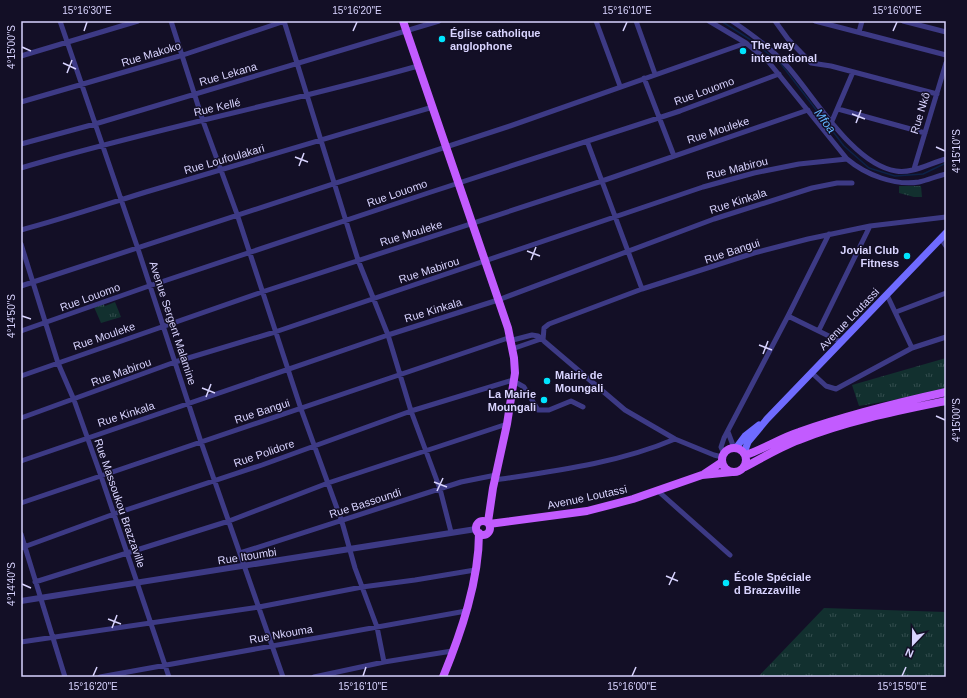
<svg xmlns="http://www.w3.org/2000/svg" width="967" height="698" font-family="Helvetica,sans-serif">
<defs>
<pattern id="grass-tufts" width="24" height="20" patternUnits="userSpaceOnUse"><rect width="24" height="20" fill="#12302f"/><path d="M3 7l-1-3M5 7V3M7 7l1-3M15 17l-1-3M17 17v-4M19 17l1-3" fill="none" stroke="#344d4e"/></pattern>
</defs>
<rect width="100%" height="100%" fill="#130f26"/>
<!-- grass -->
<path fill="url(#grass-tufts)" d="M899,186H921L922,197H914L899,193Z
M115,302L121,317L101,323L94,307L103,303L105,306Z
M946,358V391L859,406L852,385Z
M824,608L946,612V677H758Z"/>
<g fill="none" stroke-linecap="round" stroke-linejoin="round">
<!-- stream -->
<path stroke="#0c2248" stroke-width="1.5" d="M721,21L751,40L781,64L844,146L869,168L895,176L923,174L946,163"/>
<!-- minor -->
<path stroke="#3d3a85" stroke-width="5" d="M60,21L138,249L201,442L283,677
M171,21L203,121L237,214L301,409L342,522L355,568L377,627L384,662
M284,21L358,260L388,335L411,411L440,489L451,532
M596,21L620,86
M636,21L655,74
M709,21L746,43L767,60L847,159C866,175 895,186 919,182C928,180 937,176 946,174
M732,21C753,35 772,49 788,67C815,98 854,165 896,171C912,174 930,163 946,159
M775,21L788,39L811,63L831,66L937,94
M815,21L946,55
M903,21L946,32
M859,32L862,21
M21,56L138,21
M644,78L674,156
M21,102L183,55L285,21
M838,109L925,133
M832,121L853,72
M587,141L642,289
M21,144L95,124L439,21
M21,168C152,129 287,103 418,66
M914,169L946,63
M21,230C63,219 104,205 146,192C241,164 337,135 433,107
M941,239L946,246
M21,244L58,363L74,400L101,476L169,677
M21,286L510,126L746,43
M887,295L912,348
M896,312L946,293
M788,316L841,342
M819,330L870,226
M21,331L149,286L428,193L680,111L779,74
M543,340L544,328L549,324L642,289L754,253L808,239L870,226L946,217
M509,341L532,335L538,336L625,410L675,439L714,455L722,457
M512,349L541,339
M812,373L826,386L836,389L912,348L946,337
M21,376L262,292L602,181L808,110
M517,383L524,387L538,410H549L571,401L583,407
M21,418L175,362L275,332L703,187L754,173L799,164L847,159
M728,432L734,448
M724,454L721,447L724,438L788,316L829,234
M21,461L388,335L498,300L714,219L812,188L837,183H852
M495,480C555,471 619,463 675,439
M658,491L730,555
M21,503L508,338
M21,534L65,677
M21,548L114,514L262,465L411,411L513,380
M240,553L461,482L496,475
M35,582L229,521L328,483L507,424
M21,642L259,607L362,587L415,580L475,570
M100,677L466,611
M314,677L384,662L452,651"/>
<!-- tertiary -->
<path stroke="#3d3a85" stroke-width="6" d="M21,601L476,529"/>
<!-- secondary -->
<path stroke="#6f6bff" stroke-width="7" d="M736,448L745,436L759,425
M744,453L748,442L767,419L946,233"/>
<!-- primary -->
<path stroke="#c25bff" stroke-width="8" d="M403,21L508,328L514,358L515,373L507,424L493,488L488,522
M722 460a12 12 0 1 1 24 0a12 12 0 1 1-24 0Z
M746,455C764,449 780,438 799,432C848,415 896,403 946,392
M745,467C762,458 780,447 799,440C846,421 897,411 946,401
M704,474L722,462
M476 528a7 7 0 1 1 14 0a7 7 0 1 1-14 0Z
M489,524L587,511L633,499L702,475L732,472
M443,677C461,633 479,581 479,533"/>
</g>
<!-- ticks -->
<path fill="none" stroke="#d9d4ff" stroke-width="1.5" d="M84,31L87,22M353,31L357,22M623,31L627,22M893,31L897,22M22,47L31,51M63,63L76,69M67,73L72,60M852,114L865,119M856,123L861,110M936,147L945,151M295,157L308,162M299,166L304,153M527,251L540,256M531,260L536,247M22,316L31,319M759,345L772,350M763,354L768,341M202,388L215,393M206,397L211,384M936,416L945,420M434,482L447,487M437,491L443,478M666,576L678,581M22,584L31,588M669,585L675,572M108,619L121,624M112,628L117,615M93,676L97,667M363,676L366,667M632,676L636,667M902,676L906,667"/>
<!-- markers -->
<g fill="#00e5ff" stroke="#130f26" stroke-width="1.5">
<circle cx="442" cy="39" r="4"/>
<circle cx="743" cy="51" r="4"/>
<circle cx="907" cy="256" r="4"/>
<circle cx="547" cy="381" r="4"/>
<circle cx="544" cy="400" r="4"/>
<circle cx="726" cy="583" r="4"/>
</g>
<g text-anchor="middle" stroke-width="3" stroke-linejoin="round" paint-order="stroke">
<!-- poi labels -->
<g font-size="11" font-weight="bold" fill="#d9d4ff" stroke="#130f26" text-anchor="start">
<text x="450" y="37">Église catholique<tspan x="450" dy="13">anglophone</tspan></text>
<text x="751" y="49">The way<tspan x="751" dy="13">international</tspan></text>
<text x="899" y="254" text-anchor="end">Jovial Club<tspan x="899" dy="13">Fitness</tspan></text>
<text x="555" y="379">Mairie de<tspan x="555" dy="13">Moungali</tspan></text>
<text x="536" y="398" text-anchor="end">La Mairie<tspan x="536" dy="13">Moungali</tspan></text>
<text x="734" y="581">École Spéciale<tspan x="734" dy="13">d Brazzaville</tspan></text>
</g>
<!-- street labels -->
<g font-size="11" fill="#d9d4ff" stroke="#130f26">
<text transform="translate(151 54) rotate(-17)" y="4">Rue Makoko</text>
<text transform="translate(228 74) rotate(-16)" y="4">Rue Lekana</text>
<text transform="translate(704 91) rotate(-20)" y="4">Rue Louomo</text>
<text transform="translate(217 107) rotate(-13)" y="4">Rue Kellé</text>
<text transform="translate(920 113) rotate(-73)" y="4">Rue Nkô</text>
<text transform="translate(718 130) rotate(-18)" y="4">Rue Mouleke</text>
<text transform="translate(224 159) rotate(-16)" y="4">Rue Loufoulakari</text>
<text transform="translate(737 168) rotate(-14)" y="4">Rue Mabirou</text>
<text transform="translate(397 193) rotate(-19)" y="4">Rue Louomo</text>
<text transform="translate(738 201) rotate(-18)" y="4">Rue Kinkala</text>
<text transform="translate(411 233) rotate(-17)" y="4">Rue Mouleke</text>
<text transform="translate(732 251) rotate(-18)" y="4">Rue Bangui</text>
<text transform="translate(429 270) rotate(-18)" y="4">Rue Mabirou</text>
<text transform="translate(90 297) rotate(-20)" y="4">Rue Louomo</text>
<text transform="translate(433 310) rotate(-17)" y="4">Rue Kinkala</text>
<text transform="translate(849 319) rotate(-46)" y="4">Avenue Loutassi</text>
<text transform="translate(173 323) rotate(72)" y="4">Avenue Sergent Malamine</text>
<text transform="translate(104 336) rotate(-19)" y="4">Rue Mouleke</text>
<text transform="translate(121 372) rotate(-20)" y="4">Rue Mabirou</text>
<text transform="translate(262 411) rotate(-18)" y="4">Rue Bangui</text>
<text transform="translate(126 414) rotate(-18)" y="4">Rue Kinkala</text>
<text transform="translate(264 453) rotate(-19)" y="4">Rue Polidore</text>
<text transform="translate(587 497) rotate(-12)" y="4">Avenue Loutassi</text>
<text transform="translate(120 503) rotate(71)" y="4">Rue Massoukou Brazzaville</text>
<text transform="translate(365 503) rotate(-18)" y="4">Rue Bassoundi</text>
<text transform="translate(247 556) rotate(-9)" y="4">Rue Itoumbi</text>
<text transform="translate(281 634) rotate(-10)" y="4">Rue Nkouma</text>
</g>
<!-- water labels -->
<g font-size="12" font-style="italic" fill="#62b6ff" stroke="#130f26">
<text transform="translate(825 121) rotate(53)" y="4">Mfoa</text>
</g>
</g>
<!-- border -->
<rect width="967" height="698" fill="none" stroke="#130f26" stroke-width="44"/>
<!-- north arrow -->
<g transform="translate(913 644) rotate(202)" stroke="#130f26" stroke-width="3" paint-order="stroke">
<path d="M0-3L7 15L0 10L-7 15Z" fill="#d9d4ff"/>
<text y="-6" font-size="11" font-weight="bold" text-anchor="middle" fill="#d9d4ff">N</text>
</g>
<rect x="22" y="22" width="923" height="654" fill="none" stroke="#d9d4ff" stroke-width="1.5"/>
<g font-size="10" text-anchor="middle" fill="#d9d4ff">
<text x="87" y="14">15°16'30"E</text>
<text x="357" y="14">15°16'20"E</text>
<text x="627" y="14">15°16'10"E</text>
<text x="897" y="14">15°16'00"E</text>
<text transform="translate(11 47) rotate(-90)" y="4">4°15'00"S</text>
<text transform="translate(956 151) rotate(-90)" y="4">4°15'10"S</text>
<text transform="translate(11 316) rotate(-90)" y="4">4°14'50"S</text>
<text transform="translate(956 420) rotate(-90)" y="4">4°15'00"S</text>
<text transform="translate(11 584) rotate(-90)" y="4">4°14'40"S</text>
<text x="93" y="690">15°16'20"E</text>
<text x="363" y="690">15°16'10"E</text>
<text x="632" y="690">15°16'00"E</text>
<text x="902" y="690">15°15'50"E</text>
</g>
</svg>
